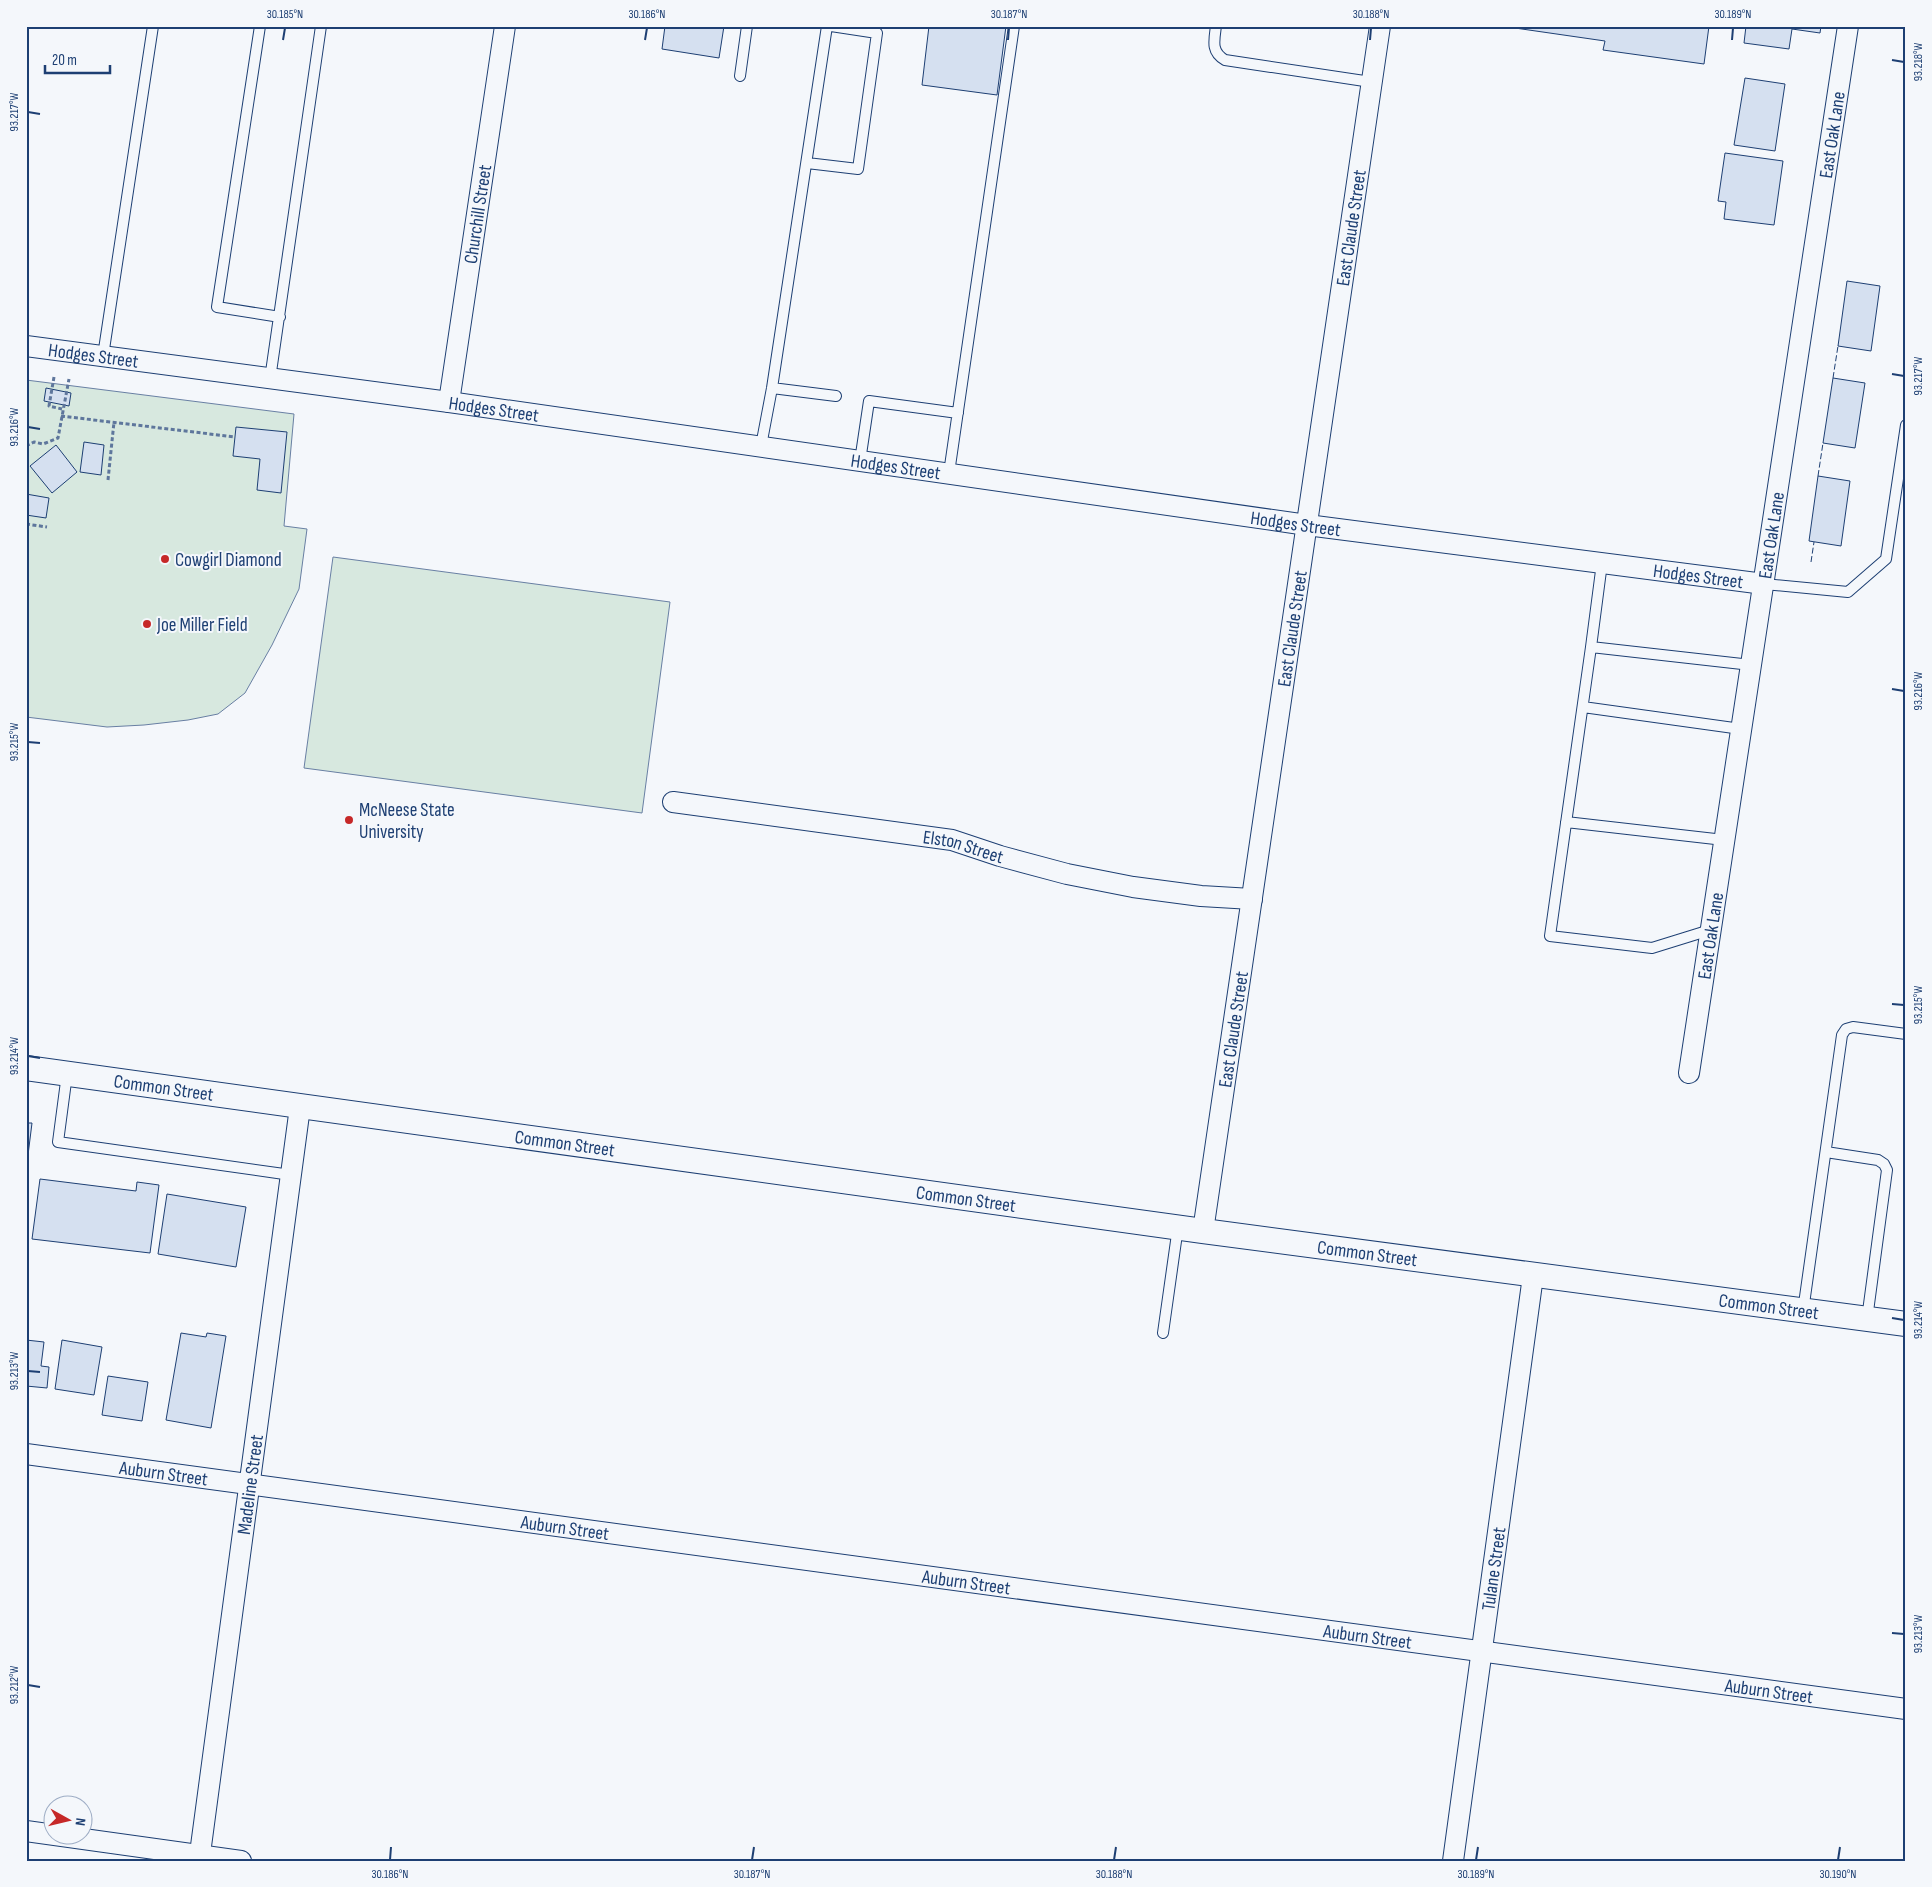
<svg xmlns="http://www.w3.org/2000/svg" width="1932" height="1887" font-family="'Sofia Sans Condensed',sans-serif">
<rect width="100%" height="100%" fill="#f4f7fb"/>
<!-- green -->
<path fill="#d7e8df" stroke="#687fa3" d="M26,380L294,414L284,526L307,529L299,589L272,645L245,693L218,714L188,720L144,725L107,727L26,717Z
M333,557L670,602L642,813L304,768Z"/>
<!-- building -->
<path fill="#d5e0f0" stroke="#1d3f73" d="M665,26H724L719,58L662,49Z
M929,26H1006L997,95L922,85Z
M1709,26L1704,64L1603,50L1605,41L1508,27Z
M1746,26H1821L1820,33L1792,29L1789,49L1744,43Z
M1745,78L1785,84L1775,151L1734,145Z
M1725,153L1783,161L1774,225L1724,219L1726,202L1718,201Z
M1847,281L1880,286L1871,351L1838,346Z
M1833,378L1865,383L1855,448L1823,443Z
M46,388L71,393L69,406L44,401Z
M236,427L287,432L281,493L257,490L260,459L233,456Z
M84,442L104,445L101,475L80,472Z
M56,445L77,472L52,493L30,466Z
M1818,476L1850,481L1841,546L1809,541Z
M26,494L49,498L46,518L26,515Z
M26,1123H32L28,1155H26Z
M40,1179L136,1191L137,1182L159,1185L150,1253L32,1239Z
M167,1194L246,1207L236,1267L158,1254Z
M181,1333L206,1337L207,1333L226,1336L211,1428L166,1420Z
M26,1340L44,1342L41,1366L49,1367L47,1388L26,1386Z
M62,1340L102,1347L94,1395L55,1389Z
M108,1376L148,1382L142,1421L102,1415Z"/>
<g fill="none" stroke-linecap="round" stroke-linejoin="round">
<!-- service casing -->
<g stroke="#1d3f73" stroke-width="12">
<path id="service" d="M260,26L217,307L280,317
M1216,26C1214,41 1211,52 1225,60L1371,82
M740,76L747,26
M807,163L858,169L877,33L831,26
M103,356L153,26
M270,379L321,26
M772,388L836,396
M761,446L772,388L827,26
M860,461L869,401L958,413
M949,473L1014,26
M1764,584L1848,592L1886,559L1906,425
M1591,647L1602,563
M1583,707L1741,729
M1566,822L1724,840
M1710,930L1652,948L1550,936L1591,647L1751,665
M67,1074L58,1142L291,1175
M1826,1152L1878,1160L1884,1164L1887,1170L1867,1319
M1803,1311L1842,1035L1846,1029L1853,1027L1906,1034
M1163,1333L1178,1227"/>
</g>
<!-- minor casing -->
<g stroke="#1d3f73" stroke-width="22">
<g id="minor">
<path id="s1" d="M26,346L449,402L1307,525L1764,584"/>
<path id="s2" d="M449,402L505,26"/>
<path id="s3" d="M673,802L952,840L1000,856L1067,874L1133,887L1201,896L1252,899"/>
<path id="s4" d="M1689,1073L1848,26"/>
<path id="s5" d="M1203,1231L1380,26"/>
<path id="s6" d="M26,1454L1906,1709"/>
<path d="M26,1831L241,1861"/>
<path id="s7" d="M199,1861L300,1107"/>
<path id="s8" d="M1453,1861L1533,1276"/>
</g>
</g>
<!-- tertiary casing -->
<g stroke="#1d3f73" stroke-width="26">
<g id="tertiary">
<path id="s9" d="M26,1068L1203,1231L1906,1324"/>
</g>
</g>
<!-- path -->
<path stroke="#5e769c" stroke-width="3" stroke-dasharray="4 2.5" stroke-linecap="butt" d="M54,377L49,406L62,409
M61,416L235,437
M26,446L34,442L43,444L58,438L69,379
M108,480L114,422
M26,524L47,527"/>
<!-- service -->
<use href="#service" stroke="#f4f7fb" stroke-width="10"/>
<!-- minor -->
<use href="#minor" stroke="#f4f7fb" stroke-width="20"/>
<!-- tertiary -->
<use href="#tertiary" stroke="#f4f7fb" stroke-width="24"/>
<!-- fence -->
<path stroke="#1d3f73" stroke-width="1" stroke-dasharray="6 2.5" stroke-linecap="butt" d="M1833,378L1838,346
M1818,476L1823,443
M1811,562L1814,542"/>
</g>
<!-- ticks -->
<path fill="none" stroke="#1d3f73" stroke-width="2" d="M283,40L285,28M645,40L647,28M1008,40L1009,28M1370,40L1371,28M1732,40L1733,28M1892,60L1904,62M28,112L40,114M1892,374L1904,376M28,427L40,429M1892,689L1904,691M28,742L40,743M1892,1004L1904,1005M28,1056L40,1058M1892,1318L1904,1320M28,1371L40,1372M1892,1633L1904,1634M28,1685L40,1687M390,1860L391,1847M752,1860L754,1847M1114,1860L1116,1847M1476,1860L1478,1847M1838,1860L1840,1847"/>
<!-- markers -->
<g fill="#c62828" stroke="#f4f7fb" stroke-width="2">
<circle cx="165" cy="559" r="5"/>
<circle cx="147" cy="624" r="5"/>
<circle cx="349" cy="820" r="5"/>
</g>
<g text-anchor="middle" stroke-width="4" stroke-linejoin="round" paint-order="stroke">
<!-- street labels -->
<g font-size="19" fill="#1d3f73" stroke="#f4f7fb">
<text dy="7" stroke="none"><textPath href="#s4" startOffset="949">East Oak Lane</textPath></text>
<text dy="7" stroke="none"><textPath href="#s2" startOffset="190">Churchill Street</textPath></text>
<text dy="7" stroke="none"><textPath href="#s5" startOffset="1014">East Claude Street</textPath></text>
<text dy="7" stroke="none"><textPath href="#s1" startOffset="68">Hodges Street</textPath></text>
<text dy="7" stroke="none"><textPath href="#s1" startOffset="472">Hodges Street</textPath></text>
<text dy="7" stroke="none"><textPath href="#s1" startOffset="878">Hodges Street</textPath></text>
<text dy="7" stroke="none"><textPath href="#s1" startOffset="1282">Hodges Street</textPath></text>
<text dy="7" stroke="none"><textPath href="#s4" startOffset="544">East Oak Lane</textPath></text>
<text dy="7" stroke="none"><textPath href="#s1" startOffset="1688">Hodges Street</textPath></text>
<text dy="7" stroke="none"><textPath href="#s5" startOffset="609">East Claude Street</textPath></text>
<text dy="7" stroke="none"><textPath href="#s3" startOffset="294">Elston Street</textPath></text>
<text dy="7" stroke="none"><textPath href="#s4" startOffset="139">East Oak Lane</textPath></text>
<text dy="7" stroke="none"><textPath href="#s5" startOffset="204">East Claude Street</textPath></text>
<text dy="7" stroke="none"><textPath href="#s9" startOffset="139">Common Street</textPath></text>
<text dy="7" stroke="none"><textPath href="#s9" startOffset="544">Common Street</textPath></text>
<text dy="7" stroke="none"><textPath href="#s9" startOffset="949">Common Street</textPath></text>
<text dy="7" stroke="none"><textPath href="#s9" startOffset="1354">Common Street</textPath></text>
<text dy="7" stroke="none"><textPath href="#s9" startOffset="1759">Common Street</textPath></text>
<text dy="7" stroke="none"><textPath href="#s6" startOffset="139">Auburn Street</textPath></text>
<text dy="7" stroke="none"><textPath href="#s7" startOffset="380">Madeline Street</textPath></text>
<text dy="7" stroke="none"><textPath href="#s6" startOffset="544">Auburn Street</textPath></text>
<text dy="7" stroke="none"><textPath href="#s8" startOffset="295">Tulane Street</textPath></text>
<text dy="7" stroke="none"><textPath href="#s6" startOffset="949">Auburn Street</textPath></text>
<text dy="7" stroke="none"><textPath href="#s6" startOffset="1354">Auburn Street</textPath></text>
<text dy="7" stroke="none"><textPath href="#s6" startOffset="1759">Auburn Street</textPath></text>
</g>
<!-- poi labels -->
<g font-size="19" fill="#1d3f73" stroke="#f4f7fb" text-anchor="start">
<text x="175" y="566">Cowgirl Diamond</text>
<text x="157" y="631">Joe Miller Field</text>
<text x="359" y="816">McNeese State<tspan x="359" dy="22">University</tspan></text>
</g>
</g>
<!-- border -->
<rect width="1932" height="1887" fill="none" stroke="#f4f7fb" stroke-width="55"/>
<!-- north arrow -->
<g transform="translate(68 1820) rotate(98)"><circle r="24" fill="#f4f7fb" stroke="#9eadc5"/>
<path d="M0-4L9 19L0 12L-9 19Z" fill="#c62828"/>
<text y="-8" font-size="14" font-weight="bold" text-anchor="middle" fill="#1d3f73">N</text>
</g>
<!-- scale -->
<path d="M45 65v8h65v-8" fill="none" stroke="#1d3f73" stroke-width="2.5"/>
<text x="52" y="65" font-size="15" fill="#1d3f73" stroke="#f4f7fb" stroke-width="4" paint-order="stroke">20 m</text>
<rect x="28" y="28" width="1876" height="1832" fill="none" stroke="#1d3f73" stroke-width="2"/>
<g font-size="12" text-anchor="middle" fill="#1d3f73">
<text x="285" y="18">30.185°N</text>
<text x="647" y="18">30.186°N</text>
<text x="1009" y="18">30.187°N</text>
<text x="1371" y="18">30.188°N</text>
<text x="1733" y="18">30.189°N</text>
<text transform="translate(1918 62) rotate(-90)" y="4">93.218°W</text>
<text transform="translate(14 112) rotate(-90)" y="4">93.217°W</text>
<text transform="translate(1918 376) rotate(-90)" y="4">93.217°W</text>
<text transform="translate(14 427) rotate(-90)" y="4">93.216°W</text>
<text transform="translate(1918 691) rotate(-90)" y="4">93.216°W</text>
<text transform="translate(14 742) rotate(-90)" y="4">93.215°W</text>
<text transform="translate(1918 1005) rotate(-90)" y="4">93.215°W</text>
<text transform="translate(14 1056) rotate(-90)" y="4">93.214°W</text>
<text transform="translate(1918 1320) rotate(-90)" y="4">93.214°W</text>
<text transform="translate(14 1371) rotate(-90)" y="4">93.213°W</text>
<text transform="translate(1918 1634) rotate(-90)" y="4">93.213°W</text>
<text transform="translate(14 1685) rotate(-90)" y="4">93.212°W</text>
<text x="390" y="1878">30.186°N</text>
<text x="752" y="1878">30.187°N</text>
<text x="1114" y="1878">30.188°N</text>
<text x="1476" y="1878">30.189°N</text>
<text x="1838" y="1878">30.190°N</text>
</g>
</svg>
